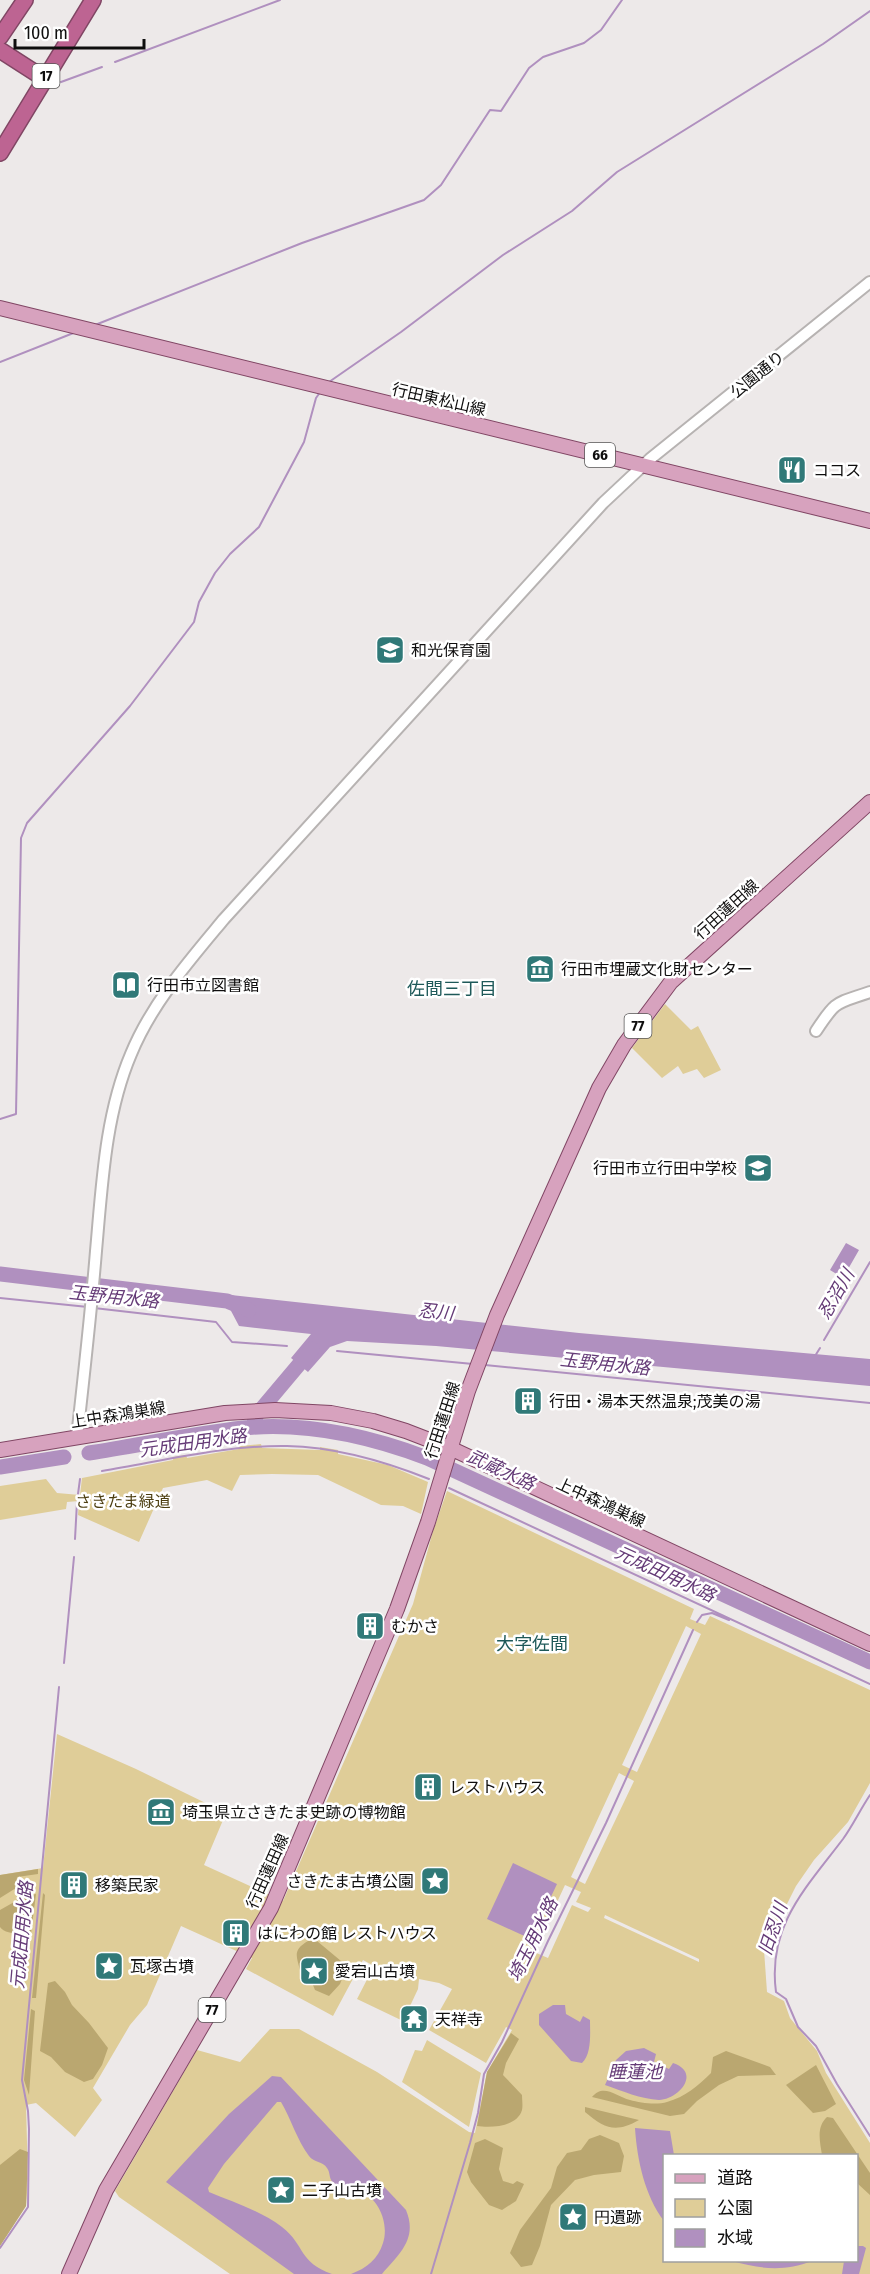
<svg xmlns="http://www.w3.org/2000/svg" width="870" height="2274" font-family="'Fira Sans Condensed','Noto Sans JP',sans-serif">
<rect width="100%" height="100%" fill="#ede9e9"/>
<!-- green -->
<path fill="#dfcd98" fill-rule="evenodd" d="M665,1004L691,1030L698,1026L721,1070L704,1078L697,1069L683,1074L678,1066L662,1078L632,1048Z
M261,1444L262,1448L320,1450V1447L338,1450V1454L388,1465L428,1482L421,1514L403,1506L381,1505L318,1475L272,1474L240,1475L232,1491L207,1480L163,1488L139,1542L78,1515L79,1501L67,1502L66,1509L0,1520V1486L46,1479L57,1493L80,1495L82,1478L173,1460V1457L186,1455L187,1458L239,1449V1446Z
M447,1491L694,1609L690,1619L705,1625L710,1616L870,1690V1783L848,1822L814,1860L796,1886L764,1950L767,1992L784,2001L790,2018L817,2051L826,2073L870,2143V2274H230L119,2197L115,2191L197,2050L240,2062L270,2029H299L317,2039L377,2072L469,2132L475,2133L487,2072L512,2030L506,2027L486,2063L429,2030L452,1989L439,1983L419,1979L418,1989L403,2021L357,1999L374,1966L363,1960L333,2016L246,1969L252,1958L181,1926L147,2005L130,2025L93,2088L102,2100L75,2137L36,2103L26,2105L28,2179L26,2206L0,2246V1875L43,1868L57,1734L136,1769L226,1813L204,1865L283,1901L413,1604L433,1531ZM686,1626L701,1634L637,1772L622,1765ZM619,1773L634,1781L585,1884L571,1877ZM565,1885L581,1892L576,1902L591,1908L588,1912L572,1905L548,1958L534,1952ZM605,1915L699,1959V1962L604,1918ZM664,2156H856V2260H664Z
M427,2040L481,2073L469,2127L402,2082L415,2050L422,2051Z"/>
<!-- forest -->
<path fill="#baa770" d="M38,1869V1874L17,1877L16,1888L0,1898V1875Z
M43,1893L45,1895L36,1998H32Z
M36,1894L31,1933C24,1934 5,1935 0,1927C0,1923 0,1915 0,1910L23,1897Z
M308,1941H317L347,1966L340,1984L329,1996L315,1990L309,1975L300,1970C296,1955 293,1950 308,1941Z
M55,1981L65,1992L72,2005L89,2023L108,2048L102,2065L93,2079L84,2082L65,2072L51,2057L40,2051L48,1983Z
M31,2009L35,2011L29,2095L24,2080Z
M511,2033L519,2039L506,2063L503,2075L522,2095C522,2099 523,2106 522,2110C517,2127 491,2128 477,2126L487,2072Z
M726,2051L770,2067L776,2075L738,2076L719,2085L697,2101L684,2114L670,2116L592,2097C603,2083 616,2096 630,2100C640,2103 657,2105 667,2102C685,2097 698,2086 711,2073L713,2057Z
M816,2065L836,2104L825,2111L813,2113L786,2085Z
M585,2107L639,2120C616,2133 605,2129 585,2112Z
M827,2117L833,2118L870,2173V2195L857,2183L856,2156L822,2155C820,2142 816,2127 827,2117Z
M600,2135L619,2143L624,2156L621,2172L594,2175L575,2180L551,2205L540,2246L532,2265L521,2267L510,2253L520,2230L551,2188L557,2167L567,2153L581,2150L589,2139Z
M485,2139L503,2148L499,2169L503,2181L513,2184L517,2181L524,2184L516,2201L502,2210L489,2205L471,2182L467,2172L475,2143Z
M20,2149L28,2152L26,2206L0,2246V2165Z"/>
<!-- water -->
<path fill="#b090bf" d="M846,1243L859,1250L843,1278L830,1270Z
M231,1295L579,1333L870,1359V1386L436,1346L347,1341L330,1347L308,1372L291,1358L311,1334L239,1326L230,1309Z
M513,1863L557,1884L531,1939L487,1919Z
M553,2005H565L566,2014L580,2022L583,2016L590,2020C590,2032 592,2054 582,2063L571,2061L539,2025V2014Z
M644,2048L656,2054L654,2062L669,2069L673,2063C702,2073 678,2100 659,2100C641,2099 622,2091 605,2085L616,2060L626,2051Z
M272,2076L281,2077L406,2210C418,2239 399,2254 382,2274H351C367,2268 378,2259 383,2243C389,2225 380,2200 362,2192C353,2188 342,2189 335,2184C328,2180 331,2173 327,2168C323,2161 314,2163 309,2156C297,2140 291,2119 281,2102H277L224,2164L208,2188L209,2192C233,2202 261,2211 282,2227C306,2246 298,2262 332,2274H294L166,2182L229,2114Z
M635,2128L670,2131L674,2155L664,2156V2221C645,2196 637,2160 635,2128Z
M857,2246H863L866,2248L859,2274H842L844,2261L856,2260Z
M732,2261L812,2260V2261C784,2272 760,2269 732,2261Z"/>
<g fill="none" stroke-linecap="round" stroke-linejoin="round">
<!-- stream -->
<path stroke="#b090bf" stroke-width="2" d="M115,62L280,0
M61,82L102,67
M95,325L302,243L424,200L441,185L490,110L501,111L529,68L543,57L584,43L601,30L622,0
M0,362L76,332
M329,382L401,332L503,255L572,211L617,172L823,44L870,11
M0,1119L16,1114L21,838L27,823L130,706L194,622L199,602L215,573L230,554L259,527L304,442L316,398L321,391
M0,1298L88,1307
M94,1308L216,1322L232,1342L287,1346
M824,1340L870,1262
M337,1351L473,1364
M815,1356L820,1348
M485,1365L870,1403
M102,1471C163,1461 225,1445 287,1446C336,1447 384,1461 429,1479
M449,1488L870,1684
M78,1494L80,1479
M75,1539L77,1502
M697,1622L702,1615L712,1613L729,1620
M64,1663L74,1557
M870,1795C860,1810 853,1825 843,1839C806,1888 767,1926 776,1992L786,1999L798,2027L816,2046L837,2084L870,2136
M0,2248L28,2207L29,2129L28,2111L22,2080L59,1687
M431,2274L470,2143L478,2113L484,2074L502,2042L548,1941L606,1823L693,1630"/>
<!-- river -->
<path stroke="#b090bf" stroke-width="15" d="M0,1274L227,1301L249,1310
M254,1418L312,1349
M89,1453C140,1445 192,1434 243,1428C305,1422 369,1436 427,1458L870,1662
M0,1467L64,1457"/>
<!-- minor casing -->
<g stroke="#b7b3b2" stroke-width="14">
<path id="minor" d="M816,1031C837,999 836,1004 870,992
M77,1437C84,1375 91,1313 96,1251C102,1185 105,1115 131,1054C152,1003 189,961 224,919L603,503L650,459L870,282"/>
</g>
<!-- major casing -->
<g stroke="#804664" stroke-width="16">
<path id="major" d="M0,308L870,521
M0,1450L225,1413L275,1410L331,1413L373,1421L406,1431L450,1448L870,1644
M69,2274L106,2190L271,1908L397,1609L428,1522L468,1391L497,1315L599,1088L624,1045L671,982L870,802"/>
</g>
<!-- highway casing -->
<g stroke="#804664" stroke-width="18">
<path id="highway" d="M0,37L25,0
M0,50L45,79
M0,153L93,0"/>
</g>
<!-- minor -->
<use href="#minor" stroke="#fff" stroke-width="10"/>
<!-- major -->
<use href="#major" stroke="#d7a2be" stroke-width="14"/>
<!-- highway -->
<use href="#highway" stroke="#bd6492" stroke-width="15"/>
</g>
<!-- icons -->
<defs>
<g id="restaurant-square" transform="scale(1.5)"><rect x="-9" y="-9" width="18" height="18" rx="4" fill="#307978" stroke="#fff"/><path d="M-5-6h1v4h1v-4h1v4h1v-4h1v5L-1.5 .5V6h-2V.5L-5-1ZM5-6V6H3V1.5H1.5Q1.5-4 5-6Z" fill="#fff"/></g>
<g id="school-square" transform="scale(1.5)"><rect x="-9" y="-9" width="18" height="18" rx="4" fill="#307978" stroke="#fff"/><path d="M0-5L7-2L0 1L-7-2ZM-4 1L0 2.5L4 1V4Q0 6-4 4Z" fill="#fff"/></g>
<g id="museum-square" transform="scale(1.5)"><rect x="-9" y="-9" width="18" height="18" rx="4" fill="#307978" stroke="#fff"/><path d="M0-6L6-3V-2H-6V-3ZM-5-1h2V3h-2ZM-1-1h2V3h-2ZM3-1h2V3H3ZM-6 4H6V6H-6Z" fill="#fff"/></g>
<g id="library-square" transform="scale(1.5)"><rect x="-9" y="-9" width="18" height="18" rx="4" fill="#307978" stroke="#fff"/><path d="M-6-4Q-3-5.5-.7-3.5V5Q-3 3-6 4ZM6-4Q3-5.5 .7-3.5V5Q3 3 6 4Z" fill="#fff"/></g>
<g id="building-square" transform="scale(1.5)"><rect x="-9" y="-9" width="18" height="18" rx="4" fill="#307978" stroke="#fff"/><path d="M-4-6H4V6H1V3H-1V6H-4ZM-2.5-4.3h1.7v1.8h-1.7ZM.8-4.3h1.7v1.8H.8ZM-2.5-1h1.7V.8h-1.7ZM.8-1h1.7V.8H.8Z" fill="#fff"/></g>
<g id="sight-square" transform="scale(1.5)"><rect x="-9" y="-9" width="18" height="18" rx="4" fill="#307978" stroke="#fff"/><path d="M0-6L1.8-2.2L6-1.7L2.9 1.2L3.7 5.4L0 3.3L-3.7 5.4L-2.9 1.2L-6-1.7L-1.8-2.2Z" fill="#fff"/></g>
<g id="temple-square" transform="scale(1.5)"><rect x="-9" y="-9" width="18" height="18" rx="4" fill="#307978" stroke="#fff"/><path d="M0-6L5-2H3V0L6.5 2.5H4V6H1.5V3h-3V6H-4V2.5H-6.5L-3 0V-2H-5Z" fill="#fff"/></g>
</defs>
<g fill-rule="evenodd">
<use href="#restaurant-square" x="792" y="470"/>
<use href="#school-square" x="390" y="650"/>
<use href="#museum-square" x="540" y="969"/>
<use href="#library-square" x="126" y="985"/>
<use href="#school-square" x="758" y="1168"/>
<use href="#building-square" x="528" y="1401"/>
<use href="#building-square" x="370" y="1626"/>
<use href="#building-square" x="428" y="1787"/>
<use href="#museum-square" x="161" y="1812"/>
<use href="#sight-square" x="435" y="1881"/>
<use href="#building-square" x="74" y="1885"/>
<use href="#building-square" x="236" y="1933"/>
<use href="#sight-square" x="109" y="1966"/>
<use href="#sight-square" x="314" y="1971"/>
<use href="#temple-square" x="414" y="2019"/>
<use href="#sight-square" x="281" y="2190"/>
<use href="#sight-square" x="573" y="2217"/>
</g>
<g text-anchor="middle" stroke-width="5" stroke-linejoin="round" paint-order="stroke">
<!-- shield labels -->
<g fill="#fff" stroke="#575656" stroke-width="1.5">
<rect x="32.5" y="64" width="27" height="24" rx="4.5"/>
<rect x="585" y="443" width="30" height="24" rx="4.5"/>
<rect x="624.5" y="1014" width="27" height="24" rx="4.5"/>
<rect x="198.5" y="1998" width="27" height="24" rx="4.5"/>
</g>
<g font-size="15" font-weight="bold" fill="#0f0e0e">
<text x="46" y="81">17</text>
<text x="600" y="460">66</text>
<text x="638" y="1031">77</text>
<text x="212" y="2015">77</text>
</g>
<!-- street labels -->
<g font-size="16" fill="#0f0e0e" stroke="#fff">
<text transform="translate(757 374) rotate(-39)" y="6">公園通り</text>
<text transform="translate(439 399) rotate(13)" y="6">行田東松山線</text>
<text transform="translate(726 909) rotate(-42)" y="6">行田蓮田線</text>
<text transform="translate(118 1414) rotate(-9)" y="6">上中森鴻巣線</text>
<text transform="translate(442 1420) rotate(-72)" y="6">行田蓮田線</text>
<text transform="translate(601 1502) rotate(25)" y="6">上中森鴻巣線</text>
<text transform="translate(267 1871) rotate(-66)" y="6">行田蓮田線</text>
</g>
<!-- poi labels -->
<g font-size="16" fill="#0f0e0e" stroke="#fff" text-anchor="start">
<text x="813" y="476">ココス</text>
<text x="411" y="656">和光保育園</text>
<text x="561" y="975">行田市埋蔵文化財センター</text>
<text x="147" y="991">行田市立図書館</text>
<text x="737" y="1174" text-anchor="end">行田市立行田中学校</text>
<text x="549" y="1407">行田・湯本天然温泉;茂美の湯</text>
<text x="391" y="1632">むかさ</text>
<text x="449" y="1793">レストハウス</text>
<text x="182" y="1818">埼玉県立さきたま史跡の博物館</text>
<text x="414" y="1887" text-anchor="end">さきたま古墳公園</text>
<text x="95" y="1891">移築民家</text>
<text x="257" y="1939">はにわの館 レストハウス</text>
<text x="130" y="1972">瓦塚古墳</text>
<text x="335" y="1977">愛宕山古墳</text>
<text x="435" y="2025">天祥寺</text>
<text x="302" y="2196">二子山古墳</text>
<text x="594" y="2223">円遺跡</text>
</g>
<!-- park labels -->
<g font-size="16" fill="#4c3e11" stroke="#fff">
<text x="123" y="1507">さきたま緑道</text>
</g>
<!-- neighbourhood labels -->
<g font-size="18" fill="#1e5959" stroke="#fff">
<text x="452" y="995">佐間三丁目</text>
<text x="532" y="1650">大字佐間</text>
</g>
<!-- water labels -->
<g font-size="18" font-style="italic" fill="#653b77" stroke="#fff">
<text transform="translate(836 1294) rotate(-60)" y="6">忍沼川</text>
<text transform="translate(114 1297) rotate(6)" y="6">玉野用水路</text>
<text transform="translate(436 1312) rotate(6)" y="6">忍川</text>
<text transform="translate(605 1364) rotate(6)" y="6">玉野用水路</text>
<text transform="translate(193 1443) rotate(-8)" y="6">元成田用水路</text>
<text transform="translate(501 1470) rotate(25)" y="6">武蔵水路</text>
<text transform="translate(665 1574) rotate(25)" y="6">元成田用水路</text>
<text transform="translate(773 1929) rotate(-71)" y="6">旧忍川</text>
<text transform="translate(22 1935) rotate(-85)" y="6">元成田用水路</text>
<text transform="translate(533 1940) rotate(-64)" y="6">埼玉用水路</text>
<text x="635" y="2078">睡蓮池</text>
</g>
</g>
<!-- legend -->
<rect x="663" y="2154" width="195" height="108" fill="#ffffff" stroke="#9f9f9f" stroke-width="1.5"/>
<rect x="675" y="2174" width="30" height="9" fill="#d7a2be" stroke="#9f9f9f" stroke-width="1.5"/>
<text x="717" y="2184" font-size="18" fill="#0f0e0e">道路</text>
<rect x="675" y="2199" width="30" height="18" fill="#dfcd98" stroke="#9f9f9f" stroke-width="1.5"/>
<text x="717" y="2214" font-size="18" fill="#0f0e0e">公園</text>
<rect x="675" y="2229" width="30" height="18" fill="#b090bf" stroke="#9f9f9f" stroke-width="1.5"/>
<text x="717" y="2244" font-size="18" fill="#0f0e0e">水域</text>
<!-- scale -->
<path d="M15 39v9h129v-9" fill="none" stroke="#0f0e0e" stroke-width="3"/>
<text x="24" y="39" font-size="18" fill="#0f0e0e" stroke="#ffffff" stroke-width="4.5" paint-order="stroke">100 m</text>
</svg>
